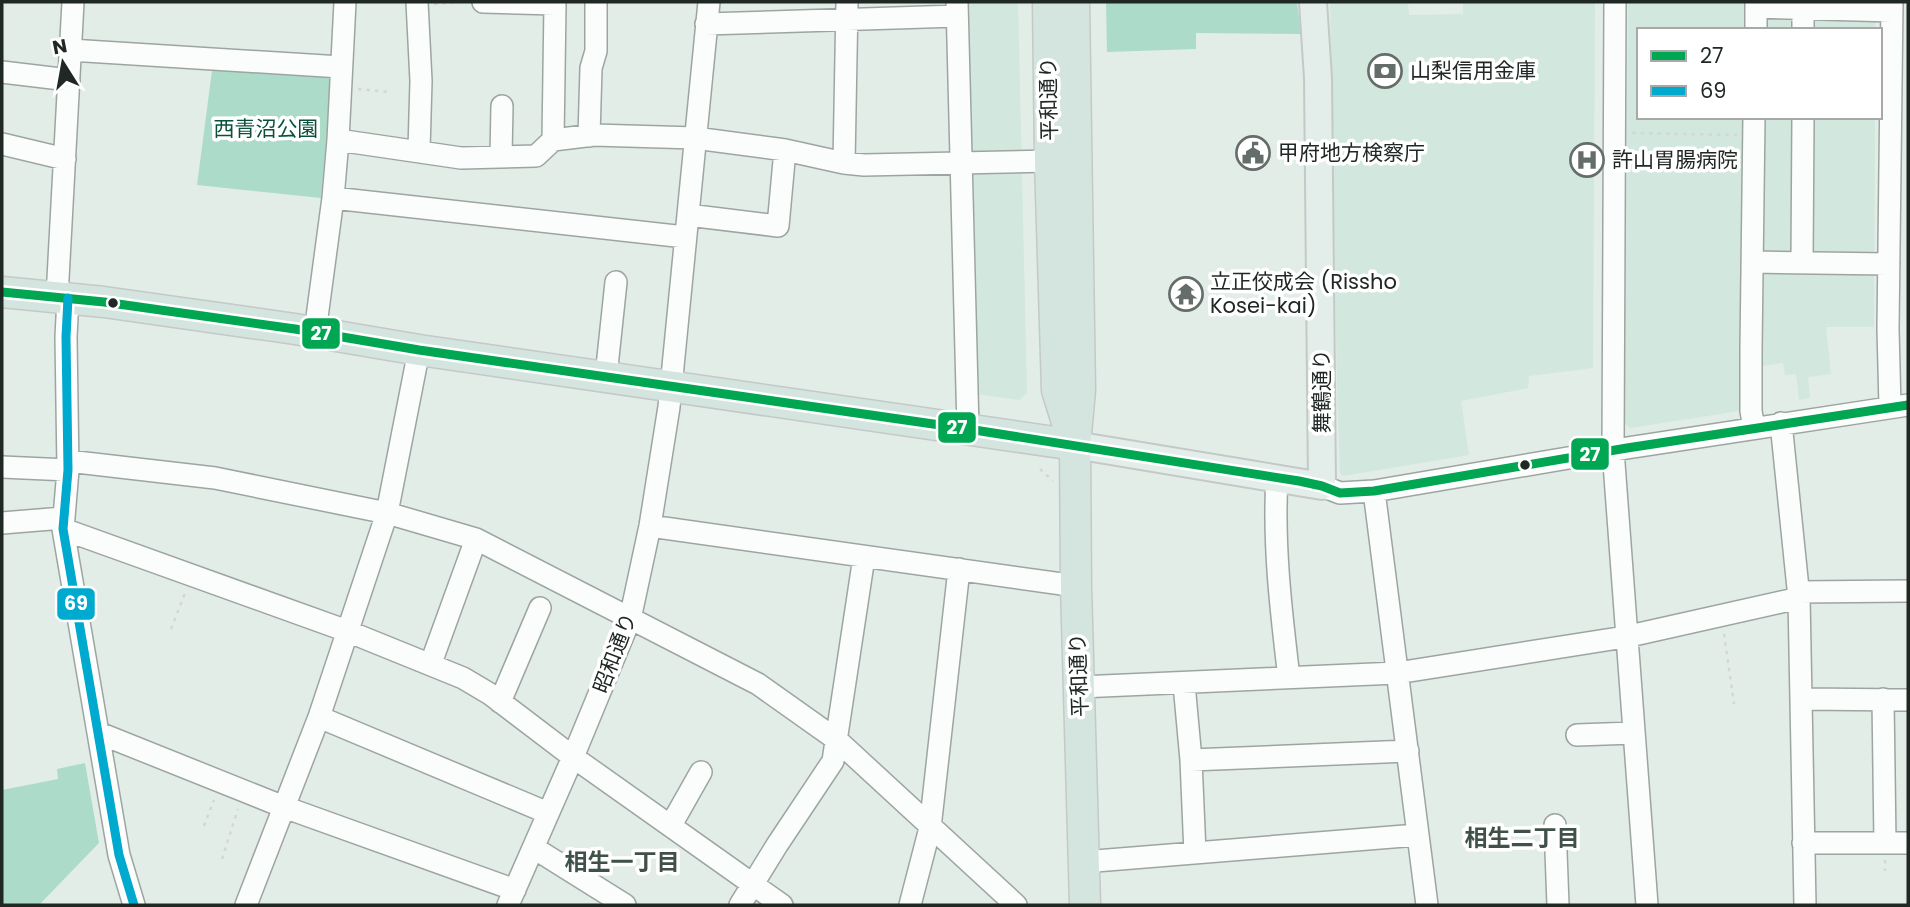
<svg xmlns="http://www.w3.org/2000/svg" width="1910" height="907" font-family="Poppins,'Noto Sans JP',sans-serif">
<rect width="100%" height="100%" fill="#e2ede8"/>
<!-- built -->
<path fill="#d2e7dd" d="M968,2H1018L1027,393L1019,400L975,394L977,307Z
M1330,2H1408L1409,15L1463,14V2H1595L1593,368L1529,376L1528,388L1461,401L1469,455L1343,476L1340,473L1337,391Z
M1628,2H1750L1749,30H1639V117H1748L1746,410L1630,428L1624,423Z
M1763,2H1876L1875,30H1762Z
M1760,117H1875L1874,327H1826L1831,374L1808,377L1810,398L1799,400L1796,374L1785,375L1783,363L1756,367Z"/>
<!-- green -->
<path fill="#acdcc9" d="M1106,2H1297L1301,34L1196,33V49L1107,52Z
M213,63L333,67L321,198L197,185Z
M85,763L99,843L39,905H2V790L58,779L57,769Z"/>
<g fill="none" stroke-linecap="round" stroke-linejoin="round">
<!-- minor casing -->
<g stroke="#9da5a1" stroke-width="24">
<path id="minor" d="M417,2L421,81L419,150
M483,2L555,4L554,2
M957,2L968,429
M1615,2L1613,450L1647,905
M1756,7L1892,11
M706,24L957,16
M1756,30V2
M1803,30V8
M70,50L341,67
M2,72L69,80
M1754,117L1751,349V411L1754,428
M589,136L591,68L596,51V2
M338,140L461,158L536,156L553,140L594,135L695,138L785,150L844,163L864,165L1050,161
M553,140L555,4
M2,144L65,159
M501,156L502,106
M844,163L847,2
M333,198L685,237
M688,215L778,226L785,150
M1752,262L1889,264
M1802,262L1803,117
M57,297L73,2
M68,298L66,337L68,470L63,529L119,855L134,905
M315,332L333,198L338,140L345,2
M606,376L616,282
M1890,407L1888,329L1892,2
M1781,423L1799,598L1805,905
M68,461L215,478L387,513L476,539L758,684L837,740L1016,905
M2,467L68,470
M1277,477C1273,544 1281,611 1289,678
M1322,486L1340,493L1374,491L1627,448L1908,405
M1374,491L1427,905
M2,523L63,518
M650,526L1076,586
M63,529L347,631L463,678L490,694L573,757L782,905
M1798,592L1908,591
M431,663L476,539
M1184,684L1191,760L1195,853
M1080,687L1397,673L1625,637L1799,598
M1802,699L1908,700
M1883,699L1885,843
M500,702L540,608
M319,717L548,813
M99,733L284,807L515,890
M1577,735L1633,733
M1191,760L1408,751
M671,825L701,772
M1555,825L1558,905
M1803,843H1908
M534,848L625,905
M1083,862L1417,835
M246,905L319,717L387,513L419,350
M508,905L573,757L630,619L650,526L669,407L709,2
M740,905L777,845L833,761L864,557
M910,905L930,828L959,569"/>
</g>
<!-- major casing -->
<g stroke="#c4c9c7" stroke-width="30">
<path id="major" d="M1075,445L1322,486L1318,78L1313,2"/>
</g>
<!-- highway casing -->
<g stroke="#c4c9c7" stroke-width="33">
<path id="highway" d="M1048,2L1050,161L1057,390L1071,435
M1074,2L1080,390L1075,445L1076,586L1085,905
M2,292L104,302L295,329L419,350L1075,445"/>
</g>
<!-- path -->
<path stroke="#d4d7d5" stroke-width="2.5" stroke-dasharray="3.5 5" stroke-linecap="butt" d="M434,4L460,2
M358,89L389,92
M1632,133L1737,135
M1040,469L1053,481
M171,629L185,593
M1724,634L1734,704
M204,826L214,800
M222,859L238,809
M1885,860V871"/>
<!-- minor -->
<use href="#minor" stroke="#fbfcfc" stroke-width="21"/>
<!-- major -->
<use href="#major" stroke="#e3eeea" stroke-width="26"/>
<!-- highway -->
<use href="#highway" stroke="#d4e4df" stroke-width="30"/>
<!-- bus-1 casing -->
<g stroke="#fff" stroke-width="14">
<path id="bus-1" d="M2,292L104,302L295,329L419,350L968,429L1299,481L1322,486L1340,493L1374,491L1627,448L1908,405"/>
</g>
<!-- bus-2 casing -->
<g stroke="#fff" stroke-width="14">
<path id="bus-2" d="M68,298L66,337L68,470L63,529L119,855L134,905"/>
</g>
<!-- bus-1 -->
<use href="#bus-1" stroke="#00a651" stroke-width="9"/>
<!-- bus-2 -->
<use href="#bus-2" stroke="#00a9ce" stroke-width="9"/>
</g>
<!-- icons -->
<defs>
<g id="bank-ring" transform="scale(1.75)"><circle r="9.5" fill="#fff" stroke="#646d69" stroke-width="1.5"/><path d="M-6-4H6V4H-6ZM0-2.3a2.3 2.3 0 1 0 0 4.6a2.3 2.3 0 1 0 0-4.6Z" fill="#646d69"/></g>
<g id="civic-ring" transform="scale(1.75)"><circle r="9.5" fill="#fff" stroke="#646d69" stroke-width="1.5"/><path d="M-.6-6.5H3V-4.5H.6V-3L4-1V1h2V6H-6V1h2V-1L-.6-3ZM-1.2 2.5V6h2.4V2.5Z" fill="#646d69"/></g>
<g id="hospital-ring" transform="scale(1.75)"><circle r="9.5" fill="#fff" stroke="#646d69" stroke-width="1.5"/><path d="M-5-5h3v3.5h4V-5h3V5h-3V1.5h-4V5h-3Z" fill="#646d69"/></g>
<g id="temple-ring" transform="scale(1.75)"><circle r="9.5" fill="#fff" stroke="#646d69" stroke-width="1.5"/><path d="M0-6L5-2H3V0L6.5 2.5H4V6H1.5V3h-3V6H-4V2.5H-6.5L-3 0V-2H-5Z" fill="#646d69"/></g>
</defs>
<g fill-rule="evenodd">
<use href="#bank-ring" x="1385" y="71"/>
<use href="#civic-ring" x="1253" y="153"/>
<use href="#hospital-ring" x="1587" y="160"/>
<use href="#temple-ring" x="1186" y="294"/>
</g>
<!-- markers -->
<g fill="#202824" stroke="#fff" stroke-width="2.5">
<circle cx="113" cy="303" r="6"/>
<circle cx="1525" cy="465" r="6"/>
</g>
<g text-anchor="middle" stroke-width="7" stroke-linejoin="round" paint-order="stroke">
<!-- poi labels -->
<g font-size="21" fill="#202824" stroke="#fff" text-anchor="start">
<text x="1410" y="78">山梨信用金庫</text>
<text x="1278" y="160">甲府地方検察庁</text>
<text x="1612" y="167">許山胃腸病院</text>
<text x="1210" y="289">立正佼成会 (Rissho<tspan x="1210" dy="24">Kosei-kai)</tspan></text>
</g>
<!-- street labels -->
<g font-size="21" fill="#202824" stroke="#fff">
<text transform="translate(1049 99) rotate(-91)" y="7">平和通り</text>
<text transform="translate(1322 391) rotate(-90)" y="7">舞鶴通り</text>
<text transform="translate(615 653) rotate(-69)" y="7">昭和通り</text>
<text transform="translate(1079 675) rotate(-92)" y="7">平和通り</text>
</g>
<!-- park labels -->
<g font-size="21" fill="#09513b" stroke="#fff">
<text x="266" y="136">西青沼公園</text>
</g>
<!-- neighbourhood labels -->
<g font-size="23" font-weight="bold" fill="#405149" stroke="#fff">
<text x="1522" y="846">相生二丁目</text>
<text x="622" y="870">相生一丁目</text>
</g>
</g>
<g stroke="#fff" stroke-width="2.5">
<rect x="301" y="317" width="40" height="33" rx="7" fill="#00a651"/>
<rect x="937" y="411" width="40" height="33" rx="7" fill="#00a651"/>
<rect x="1570" y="437" width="40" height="34" rx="7" fill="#00a651"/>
<rect x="56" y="587" width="40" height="34" rx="7" fill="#00a9ce"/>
</g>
<g font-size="19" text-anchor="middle" font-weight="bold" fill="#fff">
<text x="321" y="340">27</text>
<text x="957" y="434">27</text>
<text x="1590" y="461">27</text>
<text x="76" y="610">69</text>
</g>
<!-- border -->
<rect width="1910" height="907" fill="none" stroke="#202824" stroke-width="7"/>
<!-- legend -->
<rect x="1637" y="28" width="245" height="91" fill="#ffffff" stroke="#a6a9a7" stroke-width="2"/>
<rect x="1651" y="51" width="35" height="10" fill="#00a651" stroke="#a6a9a7" stroke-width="2"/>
<text x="1700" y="63" font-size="21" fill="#202824">27</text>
<rect x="1651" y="86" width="35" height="10" fill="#00a9ce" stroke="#a6a9a7" stroke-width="2"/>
<text x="1700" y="98" font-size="21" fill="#202824">69</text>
<!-- north arrow -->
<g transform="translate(63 63) rotate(349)" stroke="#ffffff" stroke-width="5" paint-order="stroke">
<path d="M0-5L12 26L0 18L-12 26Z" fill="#202824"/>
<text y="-10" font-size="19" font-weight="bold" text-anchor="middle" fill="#202824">N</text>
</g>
</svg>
